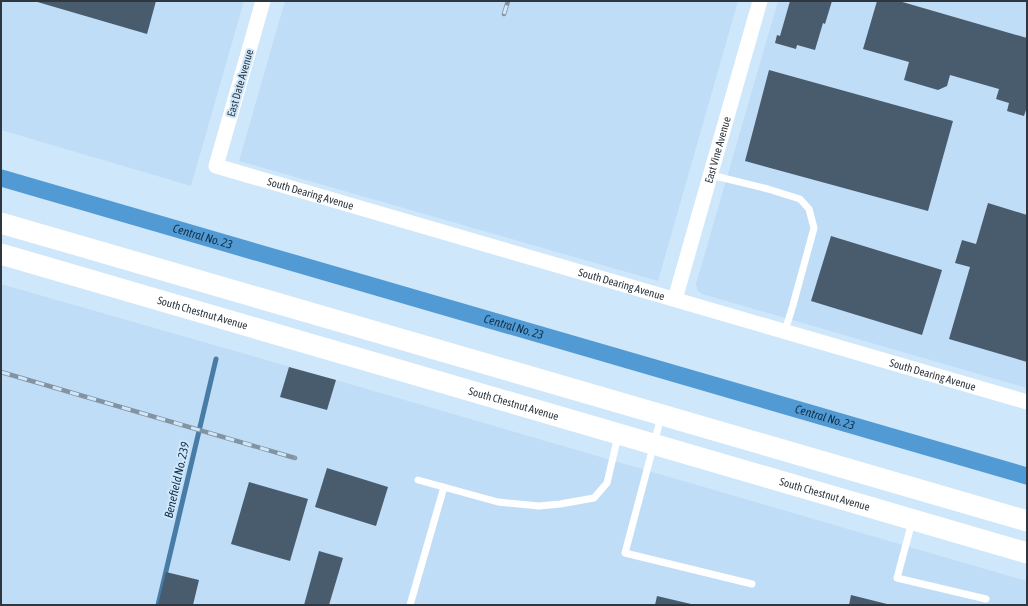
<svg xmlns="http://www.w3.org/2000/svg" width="1028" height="606" font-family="'Asap Condensed',sans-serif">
<rect width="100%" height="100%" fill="#cfe7fb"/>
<!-- built -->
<path fill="#c0ddf7" d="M1,1H244L191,186L1,130Z
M285,1H738L658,281L239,161Z
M778,1H1027V388L702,294L697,290L696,284Z
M1,284L336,380L1027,581V605H1Z"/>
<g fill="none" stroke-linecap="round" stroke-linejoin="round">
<!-- stream -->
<path stroke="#477ca7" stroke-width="5" d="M158,605L216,359"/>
<!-- canal -->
<path stroke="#529ad3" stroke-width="17" id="s1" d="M1,178L1027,476"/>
</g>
<!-- building -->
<path fill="#485c6e" d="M34,1H156L147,34Z
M790,1H832L825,24L823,23L815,50L797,45L796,49L775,43L777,35L780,36Z
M877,1H899L1027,38V107L1024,116L1007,111L1009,103L996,99L999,89L950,75L947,86L938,90L904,80L909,62L863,49Z
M769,70L953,121L928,211L745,161Z
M988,203L1027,215V362L949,339L970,267L955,263L962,240L976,244Z
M831,236L942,270L922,335L811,301Z
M289,367L336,380L327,410L280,397Z
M327,468L388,487L376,526L315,507Z
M249,482L308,499L290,561L231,544Z
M319,551L343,558L329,605H304Z
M166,572L199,580L193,605H158Z
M851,595L887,604V605H849Z
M657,596L691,604V605H655Z"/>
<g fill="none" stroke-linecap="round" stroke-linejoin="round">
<!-- lane -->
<path stroke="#fff" stroke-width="7" d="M711,175L768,189L800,199L809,209L814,228L793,305L785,331
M661,417L625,553L752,584
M418,480L498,502L539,506L560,504L594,498L607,483L618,436
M912,522L897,578L986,599
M410,605L444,487"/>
<!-- street -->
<g stroke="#fff" stroke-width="15">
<path id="s2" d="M263,1L216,166L1027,402"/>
<path id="s3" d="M675,299L760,1"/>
</g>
<!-- secondary -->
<g stroke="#fff" stroke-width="21">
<path d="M1,223L1027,521"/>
<path id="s4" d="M1,254L1027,553"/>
</g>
<!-- rail casing -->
<g stroke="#8293a2" stroke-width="4.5">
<path id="rail" d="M504,14L508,1
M1,372L295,458"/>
</g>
<!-- rail -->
<use href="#rail" stroke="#cfe7fb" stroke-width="3" stroke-dasharray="9" stroke-linecap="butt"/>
</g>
<g text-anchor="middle" stroke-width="4" stroke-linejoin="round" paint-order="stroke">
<!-- street labels -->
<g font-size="11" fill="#2e373f" stroke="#cfe7fb">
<text transform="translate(240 83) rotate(-74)" y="4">East Date Avenue</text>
<text dy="4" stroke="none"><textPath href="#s3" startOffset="155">East Vine Avenue</textPath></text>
<text dy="4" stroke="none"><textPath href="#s2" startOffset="270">South Dearing Avenue</textPath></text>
<text dy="4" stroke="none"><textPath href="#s2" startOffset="594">South Dearing Avenue</textPath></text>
<text dy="4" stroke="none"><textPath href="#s4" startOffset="210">South Chestnut Avenue</textPath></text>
<text dy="4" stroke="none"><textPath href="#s2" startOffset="918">South Dearing Avenue</textPath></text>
<text dy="4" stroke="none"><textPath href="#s4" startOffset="534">South Chestnut Avenue</textPath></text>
<text dy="4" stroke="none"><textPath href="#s4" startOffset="858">South Chestnut Avenue</textPath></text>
</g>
<!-- water labels -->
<g font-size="12" font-style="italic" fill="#102f47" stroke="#cfe7fb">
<text dy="4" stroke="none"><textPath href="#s1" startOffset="210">Central No. 23</textPath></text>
<text dy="4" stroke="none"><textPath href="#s1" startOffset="534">Central No. 23</textPath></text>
<text dy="4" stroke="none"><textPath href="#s1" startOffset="858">Central No. 23</textPath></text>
<text transform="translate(177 480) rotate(-77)" y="4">Benefield No. 239</text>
</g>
</g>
<!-- border -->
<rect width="1028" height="606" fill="none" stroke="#2e373f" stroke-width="4"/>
</svg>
